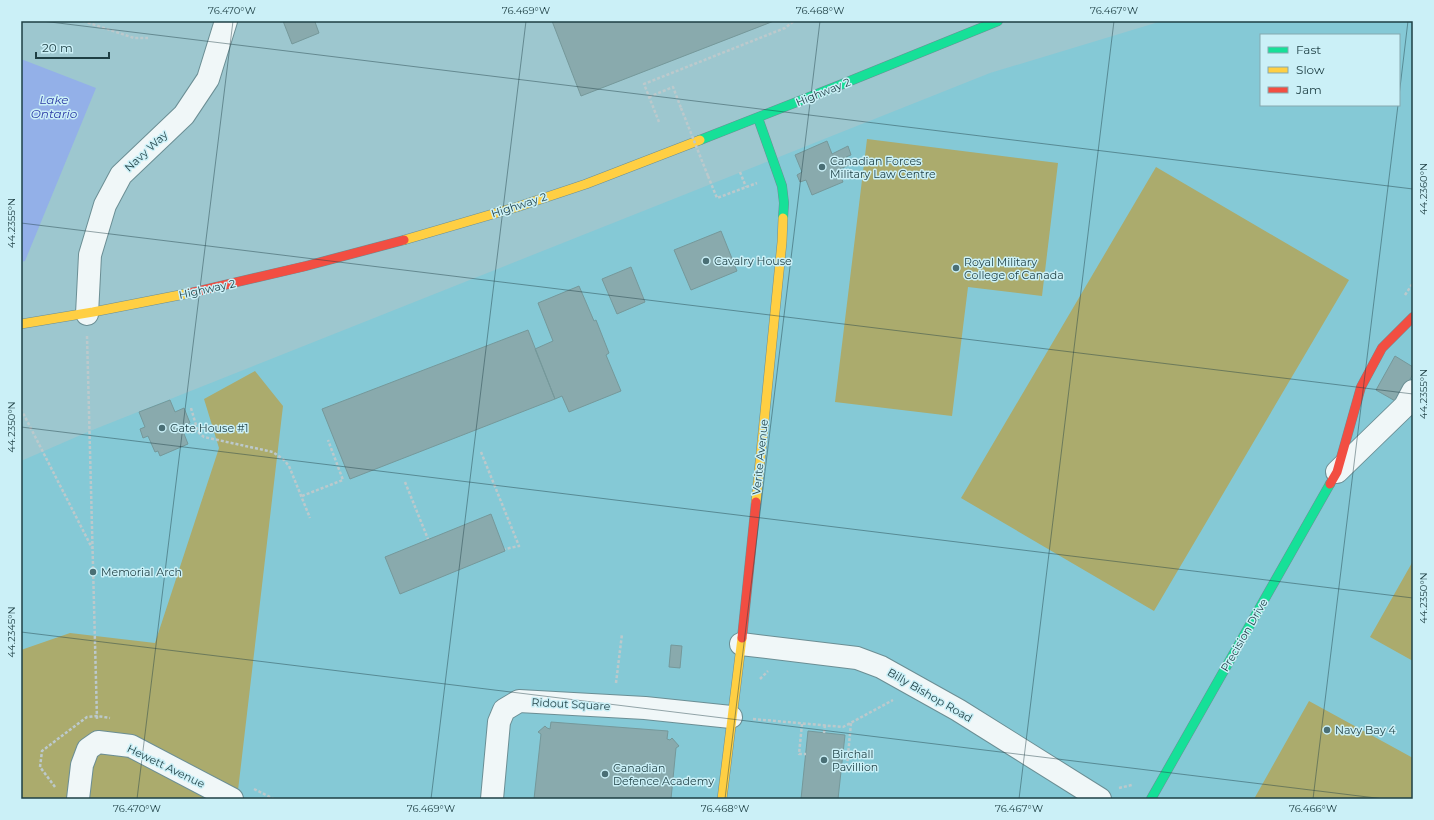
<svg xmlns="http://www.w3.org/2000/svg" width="1434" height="820" font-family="Montserrat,sans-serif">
<rect width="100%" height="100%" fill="#9dc7cf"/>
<!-- built -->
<path fill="#85c9d6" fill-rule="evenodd" d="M1162,21H1413V799H21V461L90,431L990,73ZM1261,35H1399V105H1261Z"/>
<!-- green -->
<path fill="#abab6d" d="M867,139L1058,163L1042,296L968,287L952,416L835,402Z
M1156,167L1349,280L1154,611L961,498Z
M255,371L283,406L237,799H21V650L70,633L155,643L219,448L204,399Z
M1413,561V661L1370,637Z
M1309,701L1413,758V799H1254Z"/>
<!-- water -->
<path fill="#93b0e8" d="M21,59L96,88L25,261L21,262Z"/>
<!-- building -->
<path fill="#89aaad" stroke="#75989a" d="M283,21H318L315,22L319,33L292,44Z
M552,21H774L581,96Z
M827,141L832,154L848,146L851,155L846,157L849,165L838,170L843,182L812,195L806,180L800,182L797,175L802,172L795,155Z
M721,231L737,271L691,290L674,250Z
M631,267L645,302L617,314L602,279Z
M579,286L594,321L596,320L609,353L606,355L621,391L569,412L562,396L555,399L535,349L553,341L538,303Z
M528,330L555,399L350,479L322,409Z
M1395,356L1413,367V374L1397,402L1376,390Z
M170,400L175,412L184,408L190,423L181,426L188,444L160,456L158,451L155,452L148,436L143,438L140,429L145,427L139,412Z
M491,514L505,551L400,594L385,557Z
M671,645L682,646L680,668L669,667Z
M551,722L668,731L667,739L670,740L672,738L679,746L676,748L671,799H534L541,734L538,732L545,726L547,728L550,729Z
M808,731L845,735L838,799H801Z"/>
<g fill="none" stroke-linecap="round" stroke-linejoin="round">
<!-- street casing -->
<g stroke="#6b8e94" stroke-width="24">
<path id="street" d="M87,314L90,255L105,205L121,175L184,115L208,79L226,21
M1337,472L1405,406L1413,391
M741,644L857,658L881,667L958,710L1100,799
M78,799L82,765L88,749L98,742L131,746L232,799
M492,799L499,722L504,710L519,701L645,708L731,717"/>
</g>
<!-- fast casing -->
<g stroke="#6b8e94" stroke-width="10">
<path id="fast" d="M758,118L782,186L784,203L783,218
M700,140L840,85L998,21
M1151,799L1330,484"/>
</g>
<!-- slow casing -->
<g stroke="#6b8e94" stroke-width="10">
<path id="slow" d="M404,240L517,207L586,184L700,140
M21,324L93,312L190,293
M756,502L782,242L783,218
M722,799L742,638"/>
</g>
<!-- jam casing -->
<g stroke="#6b8e94" stroke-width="10">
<path id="jam" d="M190,293L306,266L404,240
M1330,484L1337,472L1361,387L1382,348L1413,317
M742,638L756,502"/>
</g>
<!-- path -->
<path stroke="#bcc9cc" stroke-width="2.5" stroke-dasharray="3 2" stroke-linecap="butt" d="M83,21L134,38H148
M649,97L673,87L681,108
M659,122L644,84L785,28L794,21
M740,172L746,187
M708,176L717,198L757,183
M1405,295L1413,283
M87,336L97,719
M191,408L198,432L204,437L273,452L284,460L289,466L310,518
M21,409L92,548
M481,452L519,546L505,549
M405,482L428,539
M302,496L343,480L328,440
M760,679L768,671
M616,683L622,634
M753,719L843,727L893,700
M802,724L799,754H806
M824,733L825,725
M842,766H847L851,723
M55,787L40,767L42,751L87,717L97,716L110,718
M1119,788L1132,785
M254,789L274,799"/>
<!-- street -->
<use href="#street" stroke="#f0f7f8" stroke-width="22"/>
<!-- fast -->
<use href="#fast" stroke="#16e098" stroke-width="9"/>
<!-- slow -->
<use href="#slow" stroke="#ffcf43" stroke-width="9"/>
<!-- jam -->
<use href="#jam" stroke="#f24e42" stroke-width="9"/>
<!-- path-bridge -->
<path stroke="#bcc9cc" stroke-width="2.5" stroke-dasharray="3 2" stroke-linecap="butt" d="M681,108L708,176"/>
</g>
<!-- ticks -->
<path fill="none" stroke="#1e3f44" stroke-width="1" stroke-opacity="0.45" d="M42,21L1413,189M1399,96L1408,21M21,223L1413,394M21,427L1413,598M21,632L1384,799M137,799L233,21M431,799L526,21M725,799L820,21M1019,799L1114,21M1313,799L1398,105"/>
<!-- markers -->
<g fill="#4a6f75" stroke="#cbf0f7" stroke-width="1.5">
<circle cx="822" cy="167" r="4"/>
<circle cx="706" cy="261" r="4"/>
<circle cx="956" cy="268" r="4"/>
<circle cx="162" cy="428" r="4"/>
<circle cx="93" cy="572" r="4"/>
<circle cx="1327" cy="730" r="4"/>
<circle cx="824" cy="760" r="4"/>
<circle cx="605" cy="774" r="4"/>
</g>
<g text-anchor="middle" stroke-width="3" stroke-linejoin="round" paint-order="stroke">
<!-- street labels -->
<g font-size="11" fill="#1e3f44" stroke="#cbf0f7">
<text transform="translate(823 92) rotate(-22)" y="4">Highway 2</text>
<text transform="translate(146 151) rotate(-43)" y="4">Navy Way</text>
<text transform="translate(519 205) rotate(-18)" y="4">Highway 2</text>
<text transform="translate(207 289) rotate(-12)" y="4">Highway 2</text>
<text transform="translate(760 457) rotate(-84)" y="4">Verite Avenue</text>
<text transform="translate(1244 635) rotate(-60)" y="4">Precision Drive</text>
<text transform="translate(930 695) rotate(30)" y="4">Billy Bishop Road</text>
<text transform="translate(571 704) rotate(3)" y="4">Ridout Square</text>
<text transform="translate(166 766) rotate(26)" y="4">Hewett Avenue</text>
</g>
<!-- poi labels -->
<g font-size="11" fill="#1e3f44" stroke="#cbf0f7" text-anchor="start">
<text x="830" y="165">Canadian Forces<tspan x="830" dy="13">Military Law Centre</tspan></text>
<text x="714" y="265">Cavalry House</text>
<text x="964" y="266">Royal Military<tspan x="964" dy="13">College of Canada</tspan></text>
<text x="170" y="432">Gate House #1</text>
<text x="101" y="576">Memorial Arch</text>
<text x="1335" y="734">Navy Bay 4</text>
<text x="832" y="758">Birchall<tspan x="832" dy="13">Pavillion</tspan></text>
<text x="613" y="772">Canadian<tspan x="613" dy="13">Defence Academy</tspan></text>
</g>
<!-- water labels -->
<g font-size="12" font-style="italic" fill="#2b3aa6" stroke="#cbf0f7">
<text x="54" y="104">Lake<tspan x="54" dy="14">Ontario</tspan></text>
</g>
</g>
<!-- border -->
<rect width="1434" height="820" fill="none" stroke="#cbf0f7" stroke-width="44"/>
<!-- legend -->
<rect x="1260" y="34" width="140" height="72" fill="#cbf0f7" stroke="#86a9af"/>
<rect x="1268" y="47" width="20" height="6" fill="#16e098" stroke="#86a9af"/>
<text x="1296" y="54" font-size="12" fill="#1e3f44">Fast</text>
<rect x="1268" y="67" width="20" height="6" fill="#ffcf43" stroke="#86a9af"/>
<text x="1296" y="74" font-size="12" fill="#1e3f44">Slow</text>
<rect x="1268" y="87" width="20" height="6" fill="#f24e42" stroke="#86a9af"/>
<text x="1296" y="94" font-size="12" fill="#1e3f44">Jam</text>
<!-- scale -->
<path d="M36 52v6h73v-6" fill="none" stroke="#1e3f44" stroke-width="2"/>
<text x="42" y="52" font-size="12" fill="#1e3f44" stroke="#cbf0f7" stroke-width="3" paint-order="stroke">20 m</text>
<rect x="22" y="22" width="1390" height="776" fill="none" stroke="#1e3f44" stroke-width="1.5"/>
<g font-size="10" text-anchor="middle" fill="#1e3f44">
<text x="232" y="14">76.470°W</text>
<text x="526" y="14">76.469°W</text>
<text x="820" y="14">76.468°W</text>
<text x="1114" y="14">76.467°W</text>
<text transform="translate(1423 189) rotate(-90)" y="4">44.2360°N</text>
<text transform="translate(11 223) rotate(-90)" y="4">44.2355°N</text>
<text transform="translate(1423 394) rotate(-90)" y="4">44.2355°N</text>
<text transform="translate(11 427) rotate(-90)" y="4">44.2350°N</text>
<text transform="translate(1423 598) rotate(-90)" y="4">44.2350°N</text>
<text transform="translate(11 632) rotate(-90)" y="4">44.2345°N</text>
<text x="137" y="812">76.470°W</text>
<text x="431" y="812">76.469°W</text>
<text x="725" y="812">76.468°W</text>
<text x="1019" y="812">76.467°W</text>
<text x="1313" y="812">76.466°W</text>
</g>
</svg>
